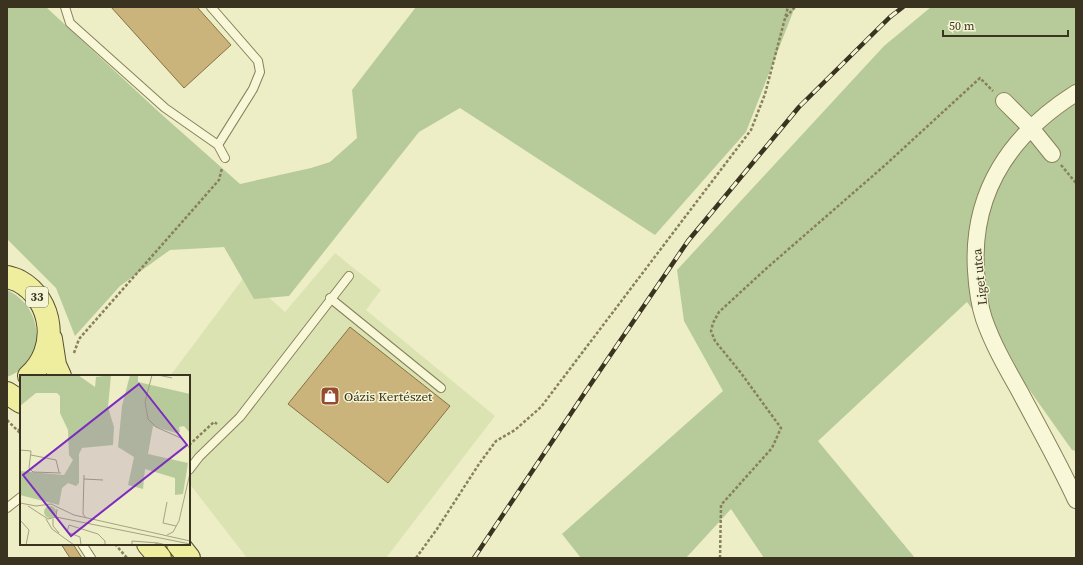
<svg xmlns="http://www.w3.org/2000/svg" width="1083" height="565" font-family="'Source Serif 4',serif">
<rect width="100%" height="100%" fill="#ededc6"/>
<!-- farmland -->
<path fill="#dce3b3" d="M335,253L381,290L366,310L495,416L386,558H247L189,483V376H170L245,276L285,312Z"/>
<!-- green -->
<path fill="#b7cb9a" d="M7,7H46L160,113L240,184L311,168L330,162L357,138L352,90L416,7H795L746,132L655,235L460,108L419,132L289,296L254,299L224,247L170,250L120,286L75,336L56,288L7,239Z
M931,7H1076V451L1072,450L967,302L818,441L915,558H764L731,509L686,558H581L562,534L723,391L684,321L677,270L884,46Z
M7,290C45,307 48,362 7,377Z"/>
<!-- building -->
<path fill="#cab47c" stroke="#877242" d="M111,7H197L231,45L184,88Z
M350,327L450,406L388,483L288,404Z
M61,544H73L82,558H70Z"/>
<g fill="none" stroke-linecap="round" stroke-linejoin="round">
<!-- service casing -->
<g stroke="#88805c" stroke-width="10">
<path id="service" d="M65,7L70,23L165,108L218,145L225,158
M211,7L258,61L260,72L253,89L218,145
M330,298L441,388
M189,470L199,457L240,417L349,276
M7,508L21,497
M82,544L91,558"/>
</g>
<!-- minor casing -->
<g stroke="#88805c" stroke-width="18">
<path id="minor" d="M1076,93C1011,134 971,192 976,271C977,287 979,304 984,319C993,345 1007,369 1020,392C1039,428 1059,463 1076,500
M1004,101L1031,128L1052,154"/>
</g>
<!-- primary casing -->
<g stroke="#564d30" stroke-width="24">
<path id="primary" d="M7,277C11,278 15,279 19,281C54,300 59,350 29,376
M51,339L55,365L60,376
M7,393L21,402
M148,544L160,558
M178,544L189,558"/>
</g>
<!-- path -->
<path stroke="#88805c" stroke-width="2.5" stroke-dasharray="3 2" stroke-linecap="butt" d="M786,17L795,7
M1061,165L1076,183
M74,353L79,339L219,180L222,168
M7,420L21,434
M18,431L21,428
M189,445L214,422L217,424
M115,544L127,558
M416,558L437,529L479,464L496,441L515,430L541,407L751,130L765,94L788,7
M720,558L721,505L772,448L781,428L741,373L715,341L711,331L713,323L719,312L768,267L883,167L980,78L993,91"/>
<!-- service -->
<use href="#service" stroke="#f8f8d9" stroke-width="8"/>
<!-- minor -->
<use href="#minor" stroke="#f8f8d9" stroke-width="16"/>
<!-- primary -->
<use href="#primary" stroke="#efee9f" stroke-width="22"/>
<!-- rail casing -->
<g stroke="#39331f" stroke-width="4.5">
<path id="rail" d="M474,558L586,391L688,241L799,107L890,17L903,7"/>
</g>
<!-- rail -->
<use href="#rail" stroke="#f5f5d5" stroke-width="3" stroke-dasharray="9" stroke-linecap="butt"/>
</g>
<!-- icons -->
<defs>
<g id="shop-square" transform="scale(1)"><rect x="-9" y="-9" width="18" height="18" rx="4" fill="#964b2d" stroke="#f5f5d5"/><path d="M-5-2.5h2.3a2.7 3.5 0 0 1 5.4 0H5L5.5 6h-11ZM-1.5-2.5h3a1.5 2.3 0 0 0-3 0Z" fill="#fff"/></g>
</defs>
<g fill-rule="evenodd">
<use href="#shop-square" x="330" y="396"/>
</g>
<g text-anchor="middle" stroke-width="3" stroke-linejoin="round" paint-order="stroke">
<!-- shield labels -->
<rect fill="#f5f5d5" stroke="#716d56" stroke-width="1" x="26" y="287" width="22" height="20" rx="3"/>
<g font-size="12" font-weight="bold" fill="#39331f">
<text x="37" y="301">33</text>
</g>
<!-- street labels -->
<g font-size="13" fill="#39331f" stroke="#f5f5d5">
<text transform="translate(979 277) rotate(-96)" y="5">Liget utca</text>
</g>
<!-- poi labels -->
<g font-size="13" fill="#39331f" stroke="#f5f5d5" text-anchor="start">
<text x="344" y="401">Oázis Kertészet</text>
</g>
</g>
<!-- overview -->
<g transform="translate(20 375)">
<rect width="170" height="170" fill="#ededc6"/>
<path d="M0,0H58L75,12L76,2L91,0L88,32L94,52L93,70L62,73L59,79V108L56,111L48,108L42,113L39,130L0,120V96L44,100L53,85L49,80L48,55L40,38V21L37,18H16L0,31ZM110,0H118V7L170,19V58L164,51L159,52L160,57L156,58L133,51L128,79L168,88L163,119L155,120V103L125,94L123,114L108,110L114,82L98,72L102,31ZM24 137a6 6 0 1 1 12 0a6 6 0 1 1-12 0Z" fill="#b7cb9a"/>
<path fill="none" stroke="#a5a383" stroke-width="1" d="M132,0L125,27L128,44L136,52L163,64L170,74M138,0L152,3M0,75L11,76L9,93L13,97L41,98M11,80L36,85L39,97M64,100L63,139L66,143M64,104L83,105M147,127L143,148L156,151M0,128L16,131L31,129L54,140L170,166M8,131L28,144L36,142L37,134M36,142L170,169M26,144L32,154L54,170M33,144V151L39,158M0,145L9,155L6,170M147,160L153,157L159,146L170,98M61,170L60,162L47,157L49,150L78,159L85,166V170M112,170V166L138,168M133,170L138,168L146,170"/>
<path fill="#7b2cbf" fill-opacity="0.15" stroke="#7b2cbf" stroke-width="2" d="M119,9L167,70L51,161L3,100Z"/>
<rect width="170" height="170" fill="none" stroke="#39331f" stroke-width="2"/>
</g>
<!-- border -->
<rect width="1083" height="565" fill="none" stroke="#39331f" stroke-width="16"/>
<!-- scale -->
<path d="M943 30v6h125v-6" fill="none" stroke="#39331f" stroke-width="2"/>
<text x="949" y="30" font-size="12" fill="#39331f" stroke="#f5f5d5" stroke-width="3" paint-order="stroke">50 m</text>
</svg>
